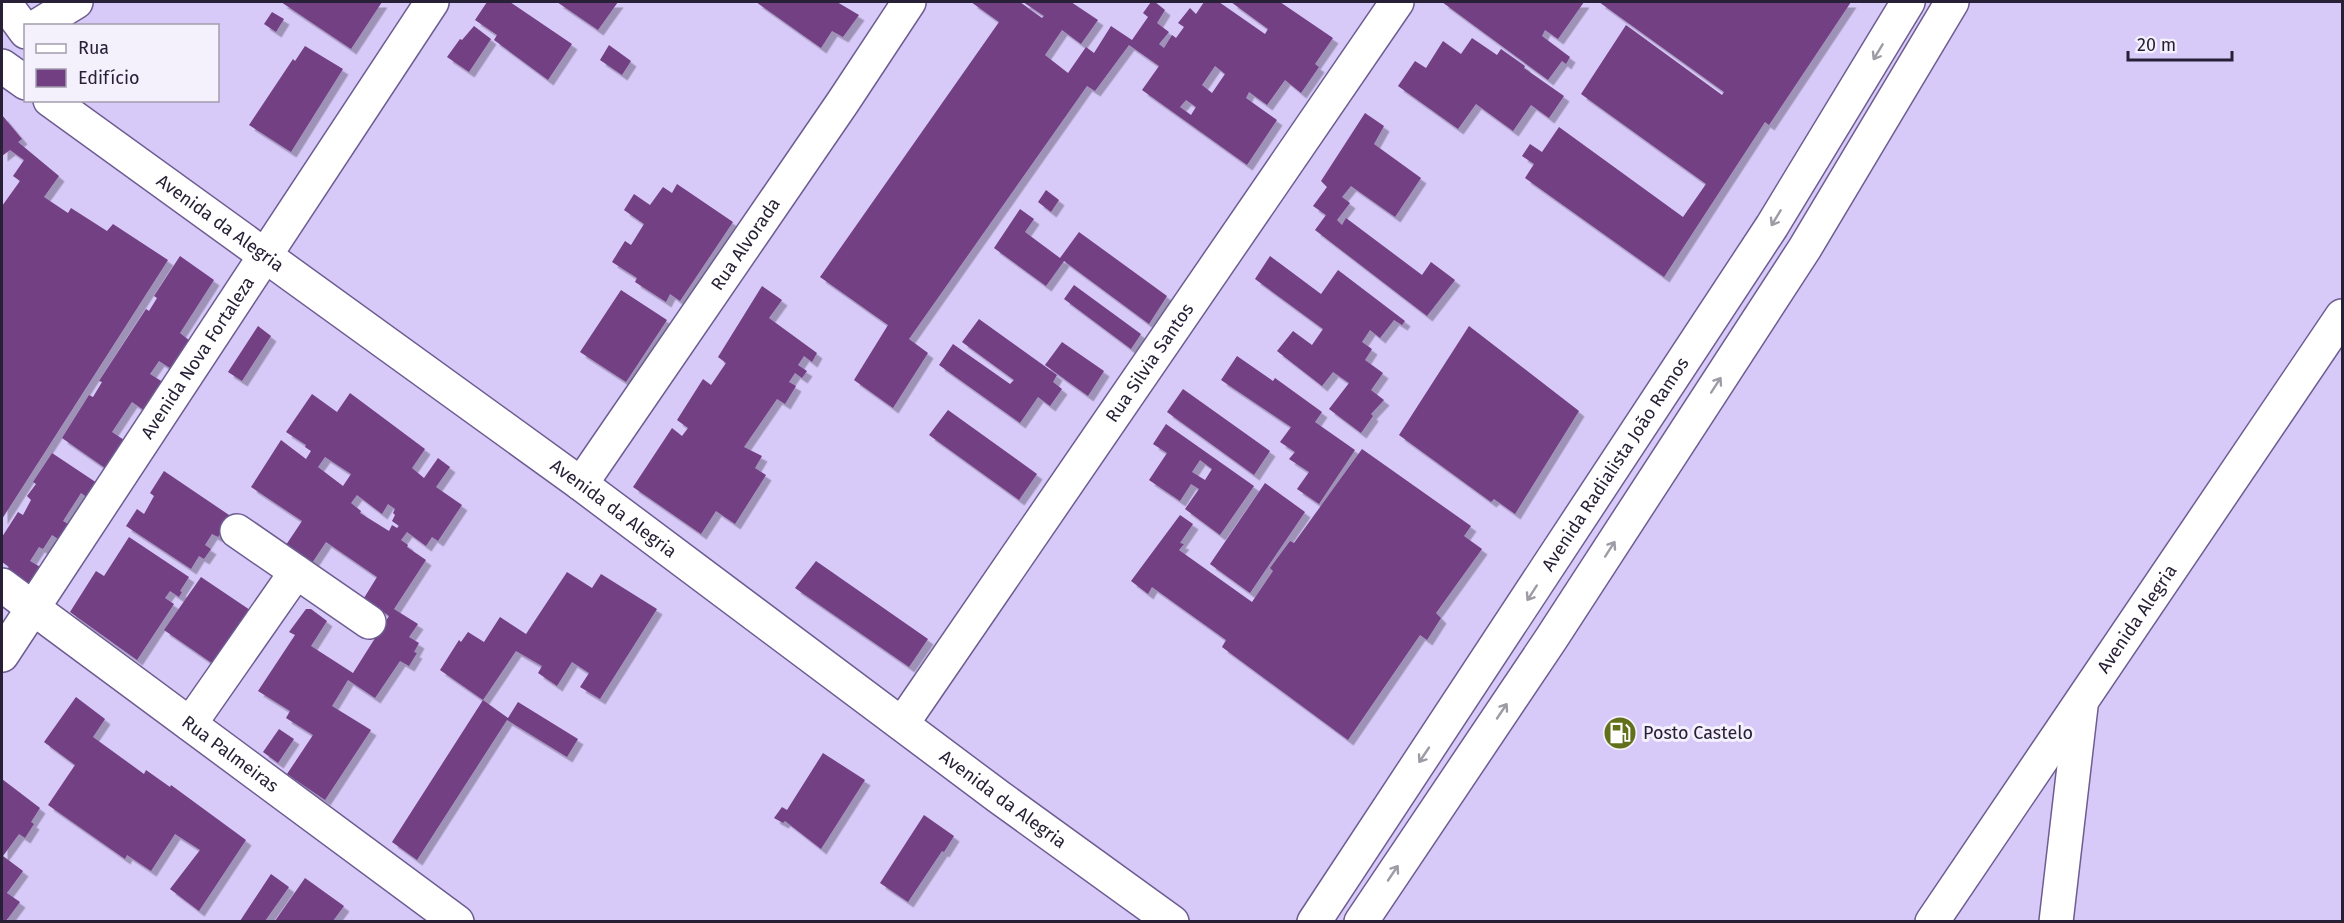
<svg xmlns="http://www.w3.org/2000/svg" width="2344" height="923" font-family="'Fira Sans',sans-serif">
<defs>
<filter id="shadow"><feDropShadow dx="5.5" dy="5.5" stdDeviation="0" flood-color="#0004"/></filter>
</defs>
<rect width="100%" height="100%" fill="#d7c9f8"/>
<!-- building -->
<path fill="#733f83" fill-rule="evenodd" filter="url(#shadow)" d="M281,2H382L351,49Z
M487,2H510L572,44L548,80L494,40L497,35L475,20Z
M557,2H618L598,30Z
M756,2H837L859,15L843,37L832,31L821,48Z
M971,2H1020L1042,18L1044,16L1023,2H1071L1098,20L1081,44L1062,30L1045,55L1068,73L1086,47L1094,53L1111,26L1132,40L1148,17L1143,13L1151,2H1155L1165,10L1157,23L1169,32L1159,44L1164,48L1172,35L1176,38L1184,27L1178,23L1190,8L1196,14L1204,2H1219L1265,34L1268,29L1231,2H1280L1333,38L1315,64L1319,67L1301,93L1285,80L1267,105L1249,92L1246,98L1277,120L1247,165L1142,90L1159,66L1129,45L1095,91L1087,86L909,339L928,353L893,408L854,380L888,325L820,277L999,22ZM1215,66L1225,74L1212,93L1202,85ZM1186,100L1196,107L1191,115L1180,107Z
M1442,2H1584L1558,39L1545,30L1542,36L1570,57L1566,64L1562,61L1548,80Z
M1599,2H1851L1769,125L1765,122L1664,277L1525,178L1534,164L1522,156L1530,144L1542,152L1559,127L1683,217L1706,184L1581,94L1626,25L1722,95L1724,92Z
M272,12L284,19L276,32L264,24Z
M474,26L491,39L469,72L447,57L460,39L462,40Z
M1472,38L1497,55L1501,49L1525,66L1524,68L1564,96L1549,118L1531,105L1513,131L1476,104L1458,129L1398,86L1415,61L1426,68L1443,41L1461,54Z
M609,45L631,61L622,75L600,60Z
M305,46L343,69L291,152L249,125L293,59L295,61Z
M1365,113L1384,126L1374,144L1421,178L1395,217L1351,186L1342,197L1350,203L1337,220L1342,225L1346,218L1422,275L1431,262L1455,280L1427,316L1315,230L1326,215L1313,206L1327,187L1321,181Z
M2,115L22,139L18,142L59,176L44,197L68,213L71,208L107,231L113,224L168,260L2,519V206L20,181L13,176L24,160L10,150L2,156Z
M677,184L733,222L680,301L670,294L666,302L635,282L637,278L612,262L625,241L631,245L644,224L624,210L634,194L650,205L663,187L672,193Z
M1046,190L1059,200L1051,212L1038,202Z
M1020,209L1034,219L1025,232L1060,258L1079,232L1167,296L1149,324L1064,261L1046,286L994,248Z
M180,256L214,280L180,333L190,341L173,370L159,361L150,374L166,384L145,411L132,402L112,432L124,440L105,468L62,438L89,395L93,397L102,382L99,381L146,309L149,311L157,298L154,296Z
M1270,256L1321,294L1338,270L1405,321L1402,325L1394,320L1380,338L1370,330L1362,342L1372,349L1365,360L1383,373L1371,390L1384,400L1371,414L1373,416L1361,433L1329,409L1349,383L1333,372L1322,386L1277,351L1293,331L1312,345L1323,329L1255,279Z
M1074,285L1141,334L1131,349L1064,299Z
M762,286L782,300L769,318L817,353L812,362L804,356L798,365L807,371L802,378L795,373L789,382L796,386L785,404L777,399L744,447L762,456L755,468L766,475L735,524L716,511L701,534L633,487L672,428L682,436L688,428L677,420L703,379L711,385L726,363L718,357Z
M621,290L667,320L626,382L580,352Z
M979,319L1057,375L1053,382L1062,389L1050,406L1038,397L1020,423L939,365L953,344L1010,384L1014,380L962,342Z
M258,326L271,336L242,381L228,372Z
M1469,326L1579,411L1515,514L1494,499L1491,502L1399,435Z
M1062,342L1104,371L1088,396L1045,365Z
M1237,356L1273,381L1275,378L1322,412L1315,422L1355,450L1319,504L1297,489L1309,472L1289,459L1295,452L1280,442L1291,427L1221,380Z
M1183,389L1270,451L1254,475L1167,412Z
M350,393L425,449L412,468L424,478L438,458L450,467L436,487L462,505L438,541L432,537L426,546L407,532L401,540L408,545L407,547L426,560L394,609L418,624L409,637L419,643L414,652L417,653L409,666L400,661L375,698L348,680L332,706L371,730L325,800L287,774L313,735L286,718L290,711L258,691L295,635L289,632L306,609H311L327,621L311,646L353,673L389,616L364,598L377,577L326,542L312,563L286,545L302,521L251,487L281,440L306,459L311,451L305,447L306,445L286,432L312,394L337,412ZM325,457L351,474L343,486L318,467ZM357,495L382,514L388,504L395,509L393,513L395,515L392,521L399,526L397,528L392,525L389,531L360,513L361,511L351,503Z
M948,410L1037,474L1019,500L929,435Z
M1166,424L1254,486L1220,535L1185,509L1199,489L1191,484L1180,501L1149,480L1167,453L1153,444ZM1200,460L1212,469L1205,480L1192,472Z
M1362,449L1471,526L1464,536L1482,549L1436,613L1441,618L1427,640L1420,635L1348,740L1222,647L1226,640L1152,587L1148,594L1131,581L1180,515L1193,524L1180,543L1184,544L1179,550L1252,602L1273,571L1270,568L1290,541L1294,543Z
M52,453L97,483L88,498L81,493L63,521L70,525L61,541L52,535L43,549L39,547L30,561L42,568L28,589L5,572L9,567L2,562V537L18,512L23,515L31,500L27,496L36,484L33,482Z
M164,471L232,517L218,537L212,534L205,545L211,549L204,559L199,556L191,569L126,526L137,509L144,514L154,496L150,493Z
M1265,483L1305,512L1250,593L1210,564Z
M129,537L189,577L180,591L182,592L179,597L170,591L165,598L174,604L137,660L70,612L96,571L104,576Z
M816,561L928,639L909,667L795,588Z
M567,572L592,588L601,574L657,609L600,699L580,687L589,673L572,662L557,686L538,673L542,666L516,651L483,700L508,718L518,702L578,739L567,757L507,720L417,860L392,842L483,700L440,670L459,640L461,642L468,632L484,642L500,617L526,634Z
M201,577L253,612L216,666L164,630Z
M76,697L105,719L93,737L144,774L146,770L170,787L171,785L246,840L199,911L170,889L200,850L175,834L151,871L127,855L125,859L48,805L75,765L44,742Z
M279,729L294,739L278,763L263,752Z
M823,753L865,780L821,849L785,821L783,823L774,818L782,807L787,810Z
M2,779L40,808L31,822L34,824L25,838L19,834L3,856L23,871L7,893L20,902L6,921H2Z
M924,815L954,836L944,852L942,851L908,902L880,883Z
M271,874L289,887L265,921H240Z
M305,878L344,906L333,921H275Z"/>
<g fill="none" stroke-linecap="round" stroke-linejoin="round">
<!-- minor casing -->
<g stroke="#6d5d91" stroke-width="36">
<g id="minor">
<path d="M4,2L26,32"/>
<path d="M37,26L76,2"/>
<path d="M2,66L26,83"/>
<path id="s1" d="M50,100L581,484L999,797L1172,922"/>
<path id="s2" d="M581,484L843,102L909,2"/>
<path d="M237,531L369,622"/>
<path id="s3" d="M2,585L457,922"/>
<path id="s4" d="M2,655L432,2"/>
<path d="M190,724L296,572"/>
<path id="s5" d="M902,724L1397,2"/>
<path id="s6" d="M1932,922L2342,316"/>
<path d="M2056,922L2081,706"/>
</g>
</g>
<!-- primary casing -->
<g stroke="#6d5d91" stroke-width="36">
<g id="primary">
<path id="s7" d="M1314,922L1772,226L1908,2"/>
<path d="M1361,922L1551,639L1805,248L1952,2"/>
</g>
</g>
<!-- minor -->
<use href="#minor" stroke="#fff" stroke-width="33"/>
<!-- primary -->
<use href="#primary" stroke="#fff" stroke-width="33"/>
</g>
<!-- one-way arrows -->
<defs><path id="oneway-shaft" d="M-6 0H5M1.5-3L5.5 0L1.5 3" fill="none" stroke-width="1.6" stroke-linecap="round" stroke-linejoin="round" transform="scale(1.5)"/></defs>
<g stroke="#9e9ba5">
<use href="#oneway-shaft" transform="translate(1878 52) rotate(121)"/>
<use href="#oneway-shaft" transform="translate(1776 218) rotate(121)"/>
<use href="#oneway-shaft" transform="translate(1716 385) rotate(-57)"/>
<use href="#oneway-shaft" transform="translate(1610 549) rotate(-57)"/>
<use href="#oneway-shaft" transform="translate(1532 593) rotate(123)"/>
<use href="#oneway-shaft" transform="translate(1502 711) rotate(-56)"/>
<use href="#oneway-shaft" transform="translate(1424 755) rotate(124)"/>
<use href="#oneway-shaft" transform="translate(1393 873) rotate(-56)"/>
</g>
<!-- icons -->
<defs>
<g id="fuel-disc" transform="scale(1.725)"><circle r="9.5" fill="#63701b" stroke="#f4f1fd"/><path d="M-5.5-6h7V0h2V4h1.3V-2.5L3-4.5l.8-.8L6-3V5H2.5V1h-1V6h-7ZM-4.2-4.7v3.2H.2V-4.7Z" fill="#fff"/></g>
</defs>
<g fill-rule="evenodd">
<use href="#fuel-disc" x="1620" y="733"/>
</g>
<g text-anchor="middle" stroke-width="6" stroke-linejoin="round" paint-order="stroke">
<!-- street labels -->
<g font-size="18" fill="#272036" stroke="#f4f1fd">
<text dy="6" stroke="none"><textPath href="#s1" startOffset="210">Avenida da Alegria</textPath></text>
<text dy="6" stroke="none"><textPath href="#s2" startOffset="291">Rua Alvorada</textPath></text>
<text dy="6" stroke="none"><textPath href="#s4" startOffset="356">Avenida Nova Fortaleza</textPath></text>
<text dy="6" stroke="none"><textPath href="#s5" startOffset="438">Rua Silvia Santos</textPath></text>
<text dy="6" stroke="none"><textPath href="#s7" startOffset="548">Avenida Radialista João Ramos</textPath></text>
<text dy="6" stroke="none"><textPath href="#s1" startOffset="696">Avenida da Alegria</textPath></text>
<text dy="6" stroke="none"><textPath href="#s6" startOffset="366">Avenida Alegria</textPath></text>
<text dy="6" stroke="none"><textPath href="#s3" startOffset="284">Rua Palmeiras</textPath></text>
<text dy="6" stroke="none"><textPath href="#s1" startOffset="1182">Avenida da Alegria</textPath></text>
</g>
<!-- poi labels -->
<g font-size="18" fill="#272036" stroke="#f4f1fd" text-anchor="start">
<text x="1643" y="739">Posto Castelo</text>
</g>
</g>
<!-- border -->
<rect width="2344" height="923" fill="none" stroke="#272036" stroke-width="6"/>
<!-- legend -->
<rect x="24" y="24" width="195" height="78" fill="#f4f1fd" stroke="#a29dad" stroke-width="1.5"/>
<rect x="36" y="44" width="30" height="9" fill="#ffffff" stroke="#a29dad" stroke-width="1.5"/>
<text x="78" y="54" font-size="18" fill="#272036">Rua</text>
<rect x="36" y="69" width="30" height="18" fill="#733f83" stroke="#a29dad" stroke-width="1.5"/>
<text x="78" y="84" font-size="18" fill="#272036">Edifício</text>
<!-- scale -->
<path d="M2128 51v9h104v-9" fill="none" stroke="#272036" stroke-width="3"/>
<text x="2137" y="51" font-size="18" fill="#272036" stroke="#f4f1fd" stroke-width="4.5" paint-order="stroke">20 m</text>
</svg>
